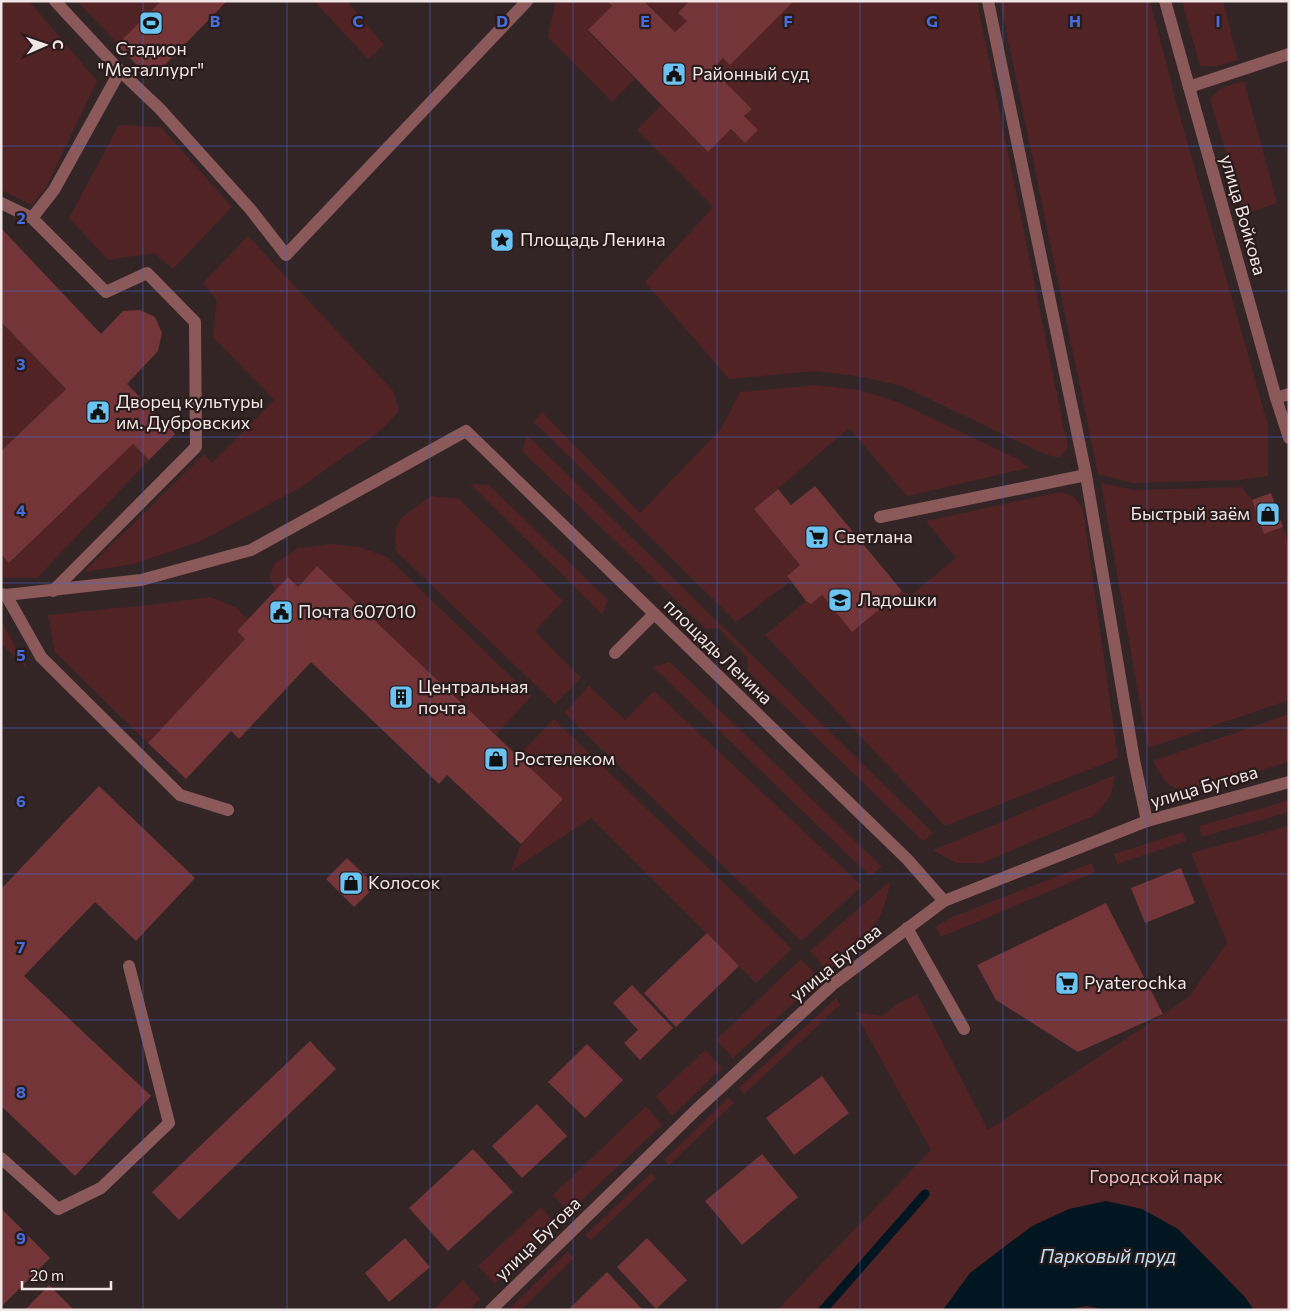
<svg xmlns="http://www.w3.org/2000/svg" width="1290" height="1311" font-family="Commissioner,sans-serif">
<rect width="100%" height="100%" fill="#332525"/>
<!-- green -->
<path fill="#512325" d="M1,1H29L97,81L46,187L32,205L1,190Z
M77,1H227L151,79Z
M314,1H347L384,45L368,59Z
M556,1H607L612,6L588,31L635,79L612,102L548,37Z
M645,1H689L678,13L687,21L675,32Z
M794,1H977L1068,448L1059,458L1044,454L902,386L863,377L816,371L729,379L645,282L713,207L637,130L661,105L708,152L731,129L745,143L758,130L744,116L751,108L712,69L723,58L730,65Z
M1000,1H1150L1181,120L1268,425V476L1242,480L1133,483L1098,474Z
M1182,1H1223L1238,60L1216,66H1200Z
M1244,81L1277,203L1244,214L1210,99L1221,88Z
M119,125L161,127L232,207L173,269L154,253L108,260L69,218Z
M248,236L394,392L399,411L379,432L301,487L201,541L134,564L84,572L204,454L212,463L274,400L213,337L217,300L203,283Z
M1,322L66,389L1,451Z
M816,385L859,390L895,401L1018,459L1028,468L907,496L849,428L754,509L800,565L787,576L791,581L736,622L534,422L542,412L640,513L721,429L740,392Z
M527,435L564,471L933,833L923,841L748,671V658L718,628L706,629L522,451Z
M133,444L149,460L37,578H6L1,576V554L10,563Z
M1101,483L1134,490L1242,487L1252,500L1264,534L1283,527L1289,545V700L1148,748Z
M470,484L489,485L608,600L602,614Z
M1060,492L1073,496L1083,509L1118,758L945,826L765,635L806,601L811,604L822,595L852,631L902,591L911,595L956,558L926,521Z
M431,496L459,499L563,601L535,631L581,678L555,704L395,550L396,529L401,518Z
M332,544L359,547L387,557L531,696L496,735L317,566L298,587L275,591L269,577L275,563L299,548Z
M210,597L237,608L248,620L245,639L148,743L55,652L48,615L148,605Z
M1,621L28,669L1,644Z
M670,662L882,867L870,876L653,667Z
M589,686L625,720L654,691L862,886L801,941L564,713Z
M1289,714V762L1193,790C1166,790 1166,782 1153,761Z
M554,719L792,949L756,983L591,818L511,871L521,844L563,799L518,756Z
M1115,775L1111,795L1095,815L982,863H956L933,850Z
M1287,801L1289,812L1202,837L1199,826Z
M1289,826V1310H777L931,1150L855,1012L882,1016L894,1006L917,994L988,1130L1189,997L1227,943L1191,853Z
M1183,832L1186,841L1117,864L1114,854Z
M1092,863L1095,872L941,937L935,927L952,917Z
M890,881C884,927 861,943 828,972L810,951Z
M801,959L820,979L733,1058L716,1040Z
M836,998L840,1005L744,1094L739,1088Z
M705,1050L722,1068L672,1116L656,1096Z
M728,1098L734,1103L669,1165L664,1160Z
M646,1106L662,1125L569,1212L553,1195Z
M651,1173L656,1178L591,1240L585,1235Z
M541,1207L556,1224L495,1284L478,1266Z
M568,1251L574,1258L521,1310H508Z
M463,1280L480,1299L469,1310H433Z"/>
<!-- water -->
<path fill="#021621" d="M1106,1201L1142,1209L1178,1229L1244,1296L1254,1310H1106L1087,1306L1064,1310H943L970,1273L1032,1226L1069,1209Z"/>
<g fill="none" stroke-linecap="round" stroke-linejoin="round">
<!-- stream -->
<path stroke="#021621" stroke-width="9" d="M823,1310L925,1194"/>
</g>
<!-- building -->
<path fill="#733538" d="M161,1H227L151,79L117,45Z
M607,1H644L675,32L687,21L678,13L689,1H794L730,65L723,58L712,69L752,109L744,116L758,130L745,143L731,129L708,152L588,30L612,6Z
M1,228L101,334L123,311L140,310L155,317L162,333L158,351L127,384L175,434L149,460L133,444L9,563L1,554V451L66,389L1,322Z
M815,486L902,591L852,632L822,595L811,604L806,601L787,576L800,565L754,509L778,489L791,505Z
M1271,493L1283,527L1264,534L1252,500Z
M317,566L563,799L521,844L447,775L439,784L311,662L239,739L231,731L186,779L148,743L245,639L237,631L288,577L298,587Z
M99,786L195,878L136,941L95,902L24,976L151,1096L75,1176L1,1106V889Z
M347,858L376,886L354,907L326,879Z
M1181,868L1195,903L1145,923L1131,888Z
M1106,903L1163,1014L1078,1052L996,1000L977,965Z
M707,933L739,966L676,1027L644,993Z
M632,985L673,1028L640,1060L624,1043L638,1030L613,1003Z
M310,1041L336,1069L179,1220L152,1192Z
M587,1044L623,1080L585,1118L548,1082Z
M822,1076L849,1113L794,1155L766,1118Z
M537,1104L567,1136L522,1178L492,1146Z
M473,1149L513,1192L448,1251L409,1208Z
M762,1154L798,1197L742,1245L705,1201Z
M1,1208L50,1258L1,1307Z
M405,1238L430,1267L389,1302L365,1273Z
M647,1238L687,1280L656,1309L617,1267Z
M607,1272L643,1310H568Z
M49,1285L74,1310H25Z"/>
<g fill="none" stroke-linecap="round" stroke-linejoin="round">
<!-- service -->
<path stroke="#8b595a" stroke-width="12" d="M55,1L120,71L160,109L251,210L286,255L527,1
M988,1L1086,475L1134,760L1147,821
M1189,87L1289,54
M1,203L32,218
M1276,398L1289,394
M880,517L1086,475
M53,591L196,447L195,322L147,273L106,292L32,218L54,190L120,71
M6,595L41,657L180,795L228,810
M615,653L654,614
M907,928L964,1029
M1,1158L58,1209L101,1188L169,1123L129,966"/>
<!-- minor -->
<path stroke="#8b595a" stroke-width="12" d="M1,594L6,595L141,580L251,550L466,431L907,859L944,901"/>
<!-- tertiary -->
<path stroke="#8b595a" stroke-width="12" d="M1165,1L1276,398L1289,438
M491,1310L696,1110L832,985L944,901L1147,821L1289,782"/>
</g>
<!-- grid -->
<path fill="none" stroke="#476cdb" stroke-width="1" stroke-opacity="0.55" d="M143,1V1310M287,1V1310M430,1V1310M573,1V1310M717,1V1310M860,1V1310M1003,1V1310M1147,1V1310M1,146H1289M1,291H1289M1,437H1289M1,583H1289M1,728H1289M1,874H1289M1,1020H1289M1,1165H1289"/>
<!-- icons -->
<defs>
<g id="stadium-square" transform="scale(1.25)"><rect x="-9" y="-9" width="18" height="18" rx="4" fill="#6bc3f2" stroke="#291b1c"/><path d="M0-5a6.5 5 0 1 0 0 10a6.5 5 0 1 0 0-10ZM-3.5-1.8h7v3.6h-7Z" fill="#111"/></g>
<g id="civic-square" transform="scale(1.25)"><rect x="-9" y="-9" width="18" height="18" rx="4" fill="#6bc3f2" stroke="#291b1c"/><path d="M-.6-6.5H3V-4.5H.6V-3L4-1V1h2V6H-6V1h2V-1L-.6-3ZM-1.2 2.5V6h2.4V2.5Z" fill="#111"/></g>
<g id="sight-square" transform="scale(1.25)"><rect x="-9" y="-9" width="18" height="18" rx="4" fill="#6bc3f2" stroke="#291b1c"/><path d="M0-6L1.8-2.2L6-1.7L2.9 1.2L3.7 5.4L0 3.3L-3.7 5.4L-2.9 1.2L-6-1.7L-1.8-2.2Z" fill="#111"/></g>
<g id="shop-square" transform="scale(1.25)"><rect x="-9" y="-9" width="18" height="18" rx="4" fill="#6bc3f2" stroke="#291b1c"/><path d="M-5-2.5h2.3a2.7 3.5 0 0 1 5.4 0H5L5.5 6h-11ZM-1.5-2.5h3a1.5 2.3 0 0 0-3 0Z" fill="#111"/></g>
<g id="supermarket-square" transform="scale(1.25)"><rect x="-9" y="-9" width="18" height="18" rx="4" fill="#6bc3f2" stroke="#291b1c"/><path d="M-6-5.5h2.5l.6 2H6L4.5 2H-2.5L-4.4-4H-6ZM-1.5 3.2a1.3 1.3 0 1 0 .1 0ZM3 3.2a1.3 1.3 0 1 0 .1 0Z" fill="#111"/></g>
<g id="school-square" transform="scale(1.25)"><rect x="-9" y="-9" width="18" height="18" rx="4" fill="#6bc3f2" stroke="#291b1c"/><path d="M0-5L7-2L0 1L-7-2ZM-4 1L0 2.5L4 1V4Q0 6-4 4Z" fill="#111"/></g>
<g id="building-square" transform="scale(1.25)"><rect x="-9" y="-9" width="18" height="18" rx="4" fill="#6bc3f2" stroke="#291b1c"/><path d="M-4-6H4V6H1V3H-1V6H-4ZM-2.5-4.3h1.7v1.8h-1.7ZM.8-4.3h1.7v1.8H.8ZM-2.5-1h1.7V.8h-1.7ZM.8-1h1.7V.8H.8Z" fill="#111"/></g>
</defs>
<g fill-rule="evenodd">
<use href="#stadium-square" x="151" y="23"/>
<use href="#civic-square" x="674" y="74"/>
<use href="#sight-square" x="502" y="240"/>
<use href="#civic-square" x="98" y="412"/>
<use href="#shop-square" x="1268" y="514"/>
<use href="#supermarket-square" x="817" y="537"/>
<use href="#school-square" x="840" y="600"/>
<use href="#civic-square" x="281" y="612"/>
<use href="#building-square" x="401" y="697"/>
<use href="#shop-square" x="496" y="759"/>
<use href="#shop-square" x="351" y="883"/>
<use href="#supermarket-square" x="1067" y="983"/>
</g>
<g text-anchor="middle" stroke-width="4.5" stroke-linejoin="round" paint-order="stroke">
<!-- poi labels -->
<g font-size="18" fill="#f0e6e5" stroke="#291b1c" text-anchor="start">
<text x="151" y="55" text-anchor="middle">Стадион<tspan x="151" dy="21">"Металлург"</tspan></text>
<text x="692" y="80">Районный суд</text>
<text x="520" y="246">Площадь Ленина</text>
<text x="116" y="408">Дворец культуры<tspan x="116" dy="21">им. Дубровских</tspan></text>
<text x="1250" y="520" text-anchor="end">Быстрый заём</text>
<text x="834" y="543">Светлана</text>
<text x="858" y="606">Ладошки</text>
<text x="298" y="618">Почта 607010</text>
<text x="418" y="693">Центральная<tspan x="418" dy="21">почта</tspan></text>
<text x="514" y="765">Ростелеком</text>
<text x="368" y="889">Колосок</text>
<text x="1084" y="989">Pyaterochka</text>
</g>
<!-- street labels -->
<g font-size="18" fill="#f0e6e5" stroke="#291b1c">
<text transform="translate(1243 215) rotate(74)" y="6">улица Войкова</text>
<text transform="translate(718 652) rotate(44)" y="6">площадь Ленина</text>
<text transform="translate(1204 787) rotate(-16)" y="6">улица Бутова</text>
<text transform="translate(836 963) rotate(-39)" y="6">улица Бутова</text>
<text transform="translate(538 1239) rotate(-44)" y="6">улица Бутова</text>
</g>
<!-- park labels -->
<g font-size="18" fill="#f6b9b9" stroke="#291b1c">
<text x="1156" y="1183">Городской парк</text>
</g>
<!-- water labels -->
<g font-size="19" font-style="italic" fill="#bde0f5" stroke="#291b1c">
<text x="1108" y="1263">Парковый пруд</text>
</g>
</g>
<g font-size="16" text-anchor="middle" font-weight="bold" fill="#476cdb" stroke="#291b1c" stroke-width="4.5" stroke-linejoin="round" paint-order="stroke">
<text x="215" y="27">B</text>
<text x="358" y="27">C</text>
<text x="502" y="27">D</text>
<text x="645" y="27">E</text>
<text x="788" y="27">F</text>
<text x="932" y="27">G</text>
<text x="1075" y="27">H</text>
<text x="1218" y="27">I</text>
<text x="21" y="224">2</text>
<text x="21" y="370">3</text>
<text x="21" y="516">4</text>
<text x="21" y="661">5</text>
<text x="21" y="807">6</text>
<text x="21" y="953">7</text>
<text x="21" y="1098">8</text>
<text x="21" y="1244">9</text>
</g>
<!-- border -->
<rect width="1290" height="1311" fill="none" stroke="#f0e6e5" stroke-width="5"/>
<!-- north arrow -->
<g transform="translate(45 45) rotate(88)" stroke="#291b1c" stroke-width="4" paint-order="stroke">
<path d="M0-4L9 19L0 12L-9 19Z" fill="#f0e6e5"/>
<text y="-8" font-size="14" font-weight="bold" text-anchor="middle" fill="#f0e6e5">С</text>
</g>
<!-- scale -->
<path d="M22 1281v8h89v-8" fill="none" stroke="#f0e6e5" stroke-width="2.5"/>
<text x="30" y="1281" font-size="15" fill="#f0e6e5" stroke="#291b1c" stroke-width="4" paint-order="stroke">20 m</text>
</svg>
